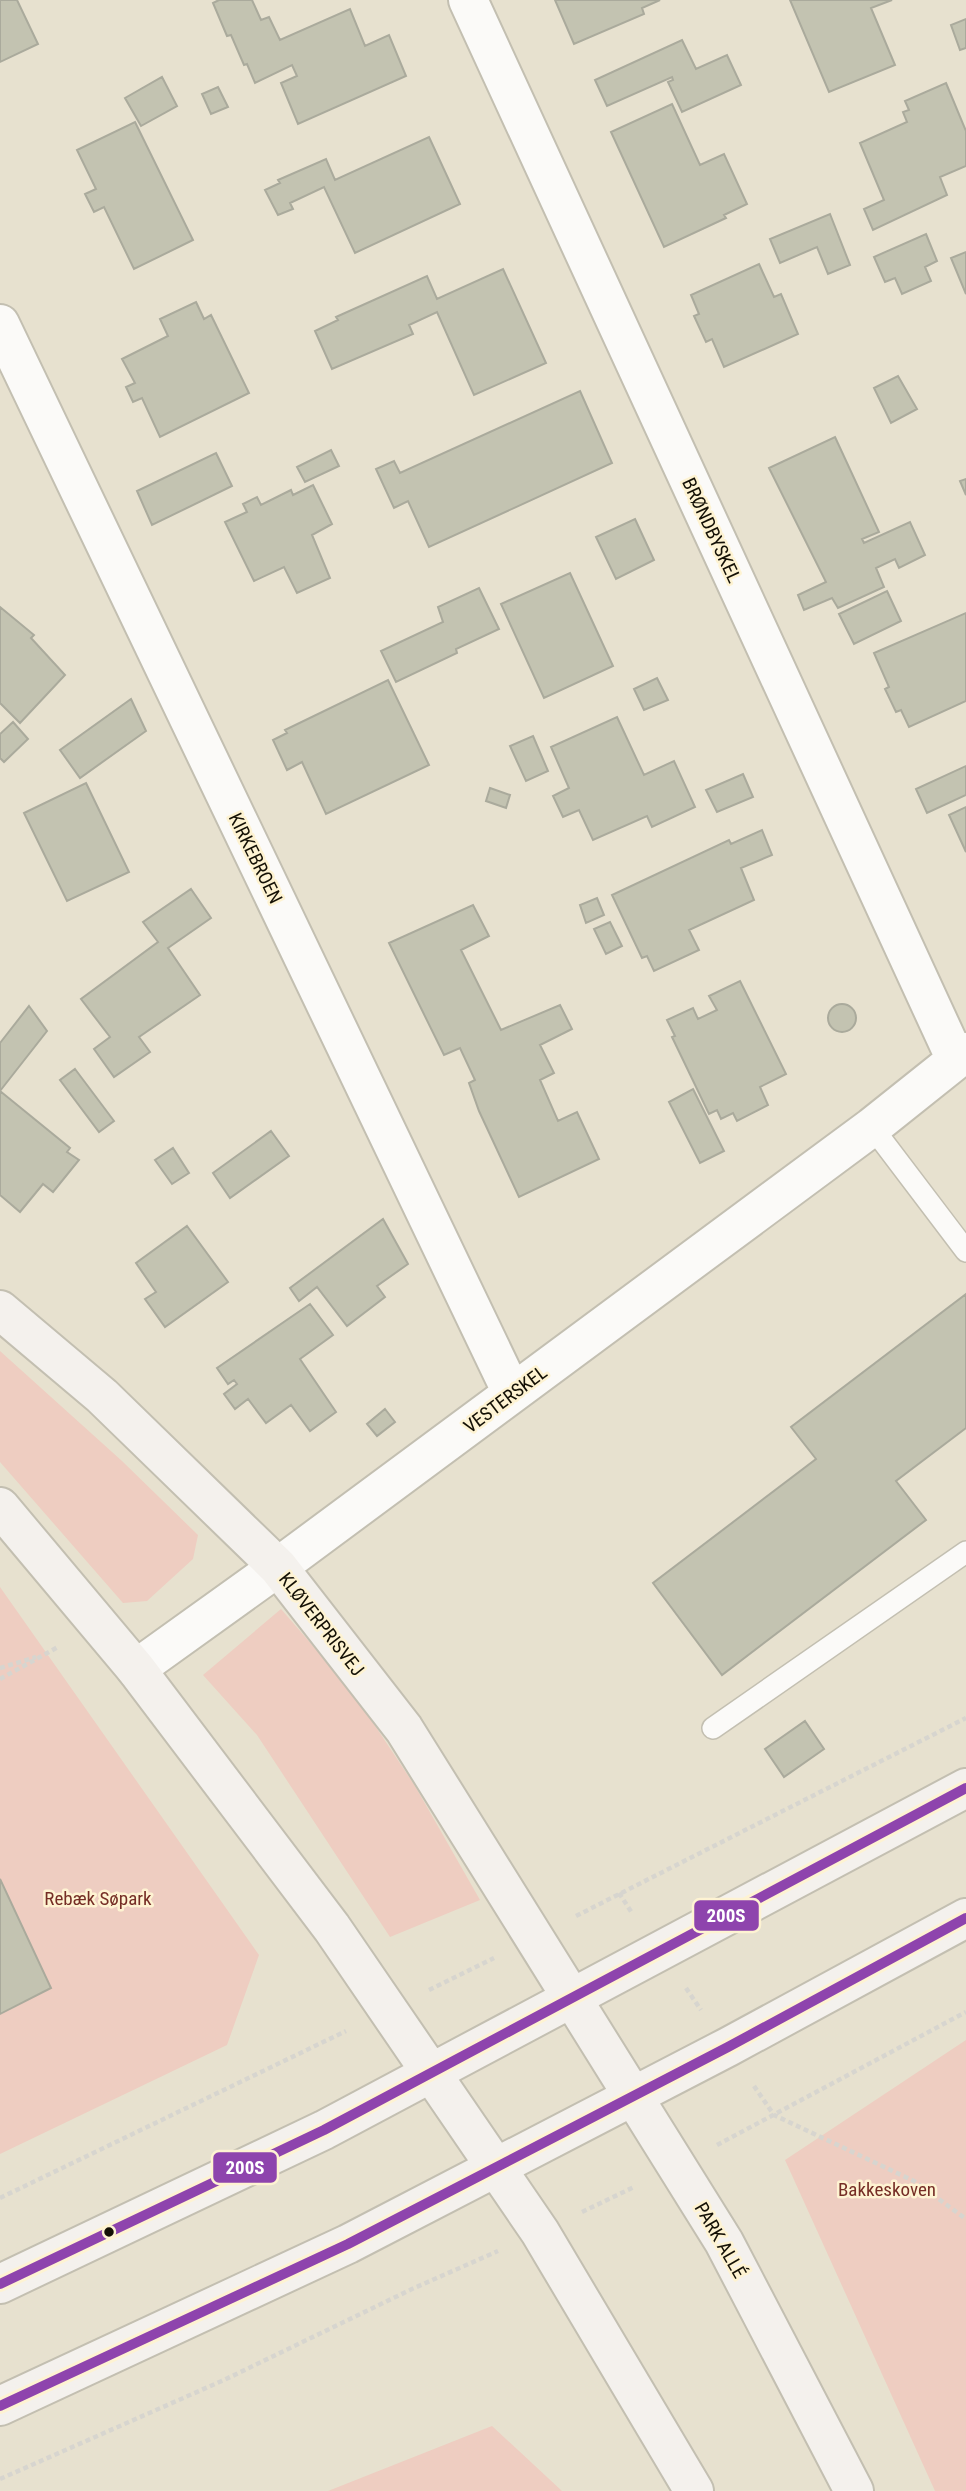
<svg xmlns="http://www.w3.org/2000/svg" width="966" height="2491" font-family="'Roboto Condensed',sans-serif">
<rect width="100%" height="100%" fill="#e7e1cf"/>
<!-- green -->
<path fill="#eecdc1" d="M0,1351L122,1461L198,1535L193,1559L147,1601L123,1603L0,1462Z
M0,1587L259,1955L227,2045L0,2154Z
M281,1609L352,1691L415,1786L480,1900L390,1937L257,1735L203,1675Z
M966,2040V2491H935L785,2160Z
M492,2426L562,2491H328Z"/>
<!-- building -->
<path fill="#c3c3b1" stroke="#aaaa9c" stroke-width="2" d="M0,0H17L38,44L0,62Z
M219,0H252L261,20L269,17L280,40L350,9L365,46L389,35L406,76L298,124L281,83L297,76L292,65L255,83L247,64L244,65L231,35L227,36L213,3Z
M555,0H660L642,8L644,14L574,44Z
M790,0H892L871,8L895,65L829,92Z
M966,19V48L960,50L951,25Z
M682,40L696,69L727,55L741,85L682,112L668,82L673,80L672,77L607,106L595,80Z
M162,77L177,106L141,126L125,98Z
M946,83L966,131V166L940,177L947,195L873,230L864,209L884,200L860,143L907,122L903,112L909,110L905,101Z
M218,87L228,107L211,114L202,94Z
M672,104L700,165L724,154L747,204L724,215L726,218L664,247L611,132Z
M135,122L193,240L134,269L104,207L94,212L85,194L96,189L77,150Z
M429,137L460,204L355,253L324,187L290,203L293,209L278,215L265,190L280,183L278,180L326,159L335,180Z
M830,214L850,265L828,274L817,247L780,263L770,239Z
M926,234L937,261L925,267L931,281L902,294L895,278L885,282L874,257Z
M966,252V294L951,258Z
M759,264L774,297L781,294L798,334L724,367L712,339L706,342L694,316L699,314L691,295Z
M503,269L546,363L474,395L437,312L409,325L413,334L332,369L315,331L338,320L336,317L427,276L437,299Z
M196,302L204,319L211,315L249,393L160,437L142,398L133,402L126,387L135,383L122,359L168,336L160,319Z
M898,376L917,409L891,423L874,388Z
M580,391L612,463L429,547L408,501L394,508L376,469L394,461L400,473Z
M835,437L879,532L862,539L864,543L910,522L925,555L899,568L895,559L876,568L884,587L838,608L832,598L804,610L798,595L826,582L769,468Z
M331,450L339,466L305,482L297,467Z
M216,453L232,486L152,525L137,491Z
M966,479V495L960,481Z
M313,485L332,524L312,535L330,578L297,593L284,567L254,581L225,522L247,512L243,504L257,497L261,505L291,490L293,495Z
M635,519L654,560L616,579L596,537Z
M570,573L613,666L544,698L501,604Z
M479,588L499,629L456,649L457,653L396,682L381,651L443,622L438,607Z
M887,591L901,621L854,644L839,614Z
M0,607L34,635L31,638L65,675L20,723L0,703Z
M966,613V701L909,727L901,710L896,712L885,689L889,687L874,653Z
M657,678L668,700L644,710L634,689Z
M388,680L429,765L326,814L302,762L287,770L273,740L287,733L285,730Z
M131,699L146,731L80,778L60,750Z
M617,717L644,775L674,761L695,807L652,827L647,816L593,840L579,810L563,817L553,796L569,788L551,747Z
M13,722L28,739L4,762L0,758V734Z
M533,736L548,771L526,781L510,746Z
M966,766V795L927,813L916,789Z
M743,774L753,797L717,812L706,790Z
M86,783L129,872L67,901L24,813Z
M490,788L510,795L506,808L486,801Z
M966,807V852L949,815Z
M762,830L772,855L741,868L754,900L689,930L699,950L654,971L647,956L642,958L612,895L729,840L731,844Z
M191,889L211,918L168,948L200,995L139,1037L150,1052L114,1077L94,1049L110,1037L81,999L158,942L143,922Z
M597,898L604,915L586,923L580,905Z
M473,905L489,936L461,950L501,1030L560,1005L572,1029L540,1045L554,1073L540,1080L558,1121L577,1112L599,1159L519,1197L479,1111L469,1083L475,1080L460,1048L444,1055L389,943Z
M610,922L622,946L606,954L594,929Z
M740,981L786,1074L760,1087L768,1105L737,1121L733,1113L721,1119L717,1110L709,1114L672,1037L675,1036L667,1020L693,1008L698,1019L717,1010L709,996Z
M828 1018a14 14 0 1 1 28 0a14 14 0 1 1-28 0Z
M29,1006L47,1031L0,1091L70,1148L67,1152L79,1160L53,1192L43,1184L20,1212L0,1195V1043Z
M75,1069L114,1121L99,1132L60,1080Z
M693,1089L724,1151L700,1163L669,1102Z
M271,1131L289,1156L230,1198L213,1173Z
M173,1148L189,1173L172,1184L155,1160Z
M383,1219L408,1264L377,1286L385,1297L347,1326L317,1287L299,1301L290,1288Z
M187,1226L228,1282L165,1327L145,1299L156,1292L136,1263Z
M966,1294V1428L896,1481L926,1520L722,1675L653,1583L816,1459L791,1427Z
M310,1304L333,1335L300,1359L336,1412L310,1431L291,1405L266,1423L248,1399L235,1409L224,1394L237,1384L234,1380L228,1384L217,1368Z
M385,1409L395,1422L377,1436L367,1424Z
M805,1721L824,1749L784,1777L765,1749Z
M0,1879L51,1988L0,2014Z"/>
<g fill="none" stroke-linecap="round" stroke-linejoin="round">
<!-- lane casing -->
<g stroke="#c3bfb1" stroke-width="24">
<path id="lane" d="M872,1127L966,1251
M713,1728L966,1552"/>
</g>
<!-- street casing -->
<g stroke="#c3bfb1" stroke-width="42">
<path id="street" d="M468,0L956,1060
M0,324L512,1393
M136,1669L278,1567L872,1127L966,1052"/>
</g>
<!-- secondary casing -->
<g stroke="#c3bfb1" stroke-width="42">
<path id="secondary" d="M0,1310L102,1396L278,1567L404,1729L724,2242L854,2491
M0,1507L136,1669L332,1928L540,2232L694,2491
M0,2284L324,2130L966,1788
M0,2406L348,2244L728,2047L966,1918"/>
</g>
<!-- path -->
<path stroke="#d7d5cf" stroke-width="4.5" stroke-dasharray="5 3.5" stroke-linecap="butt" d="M0,1668L36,1657
M0,1679L58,1647
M619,1893L632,1913
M576,1916L966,1718
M686,1988L701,2010
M429,1990L494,1958
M754,2086L774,2115L914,2181L966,2219
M717,2145L966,2012
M0,2198L346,2031
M582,2212L634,2187
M0,2479L224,2380L412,2289L498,2251"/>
<!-- lane -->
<use href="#lane" stroke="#fbfaf8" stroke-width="21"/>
<!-- street -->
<use href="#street" stroke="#fbfaf8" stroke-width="38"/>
<!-- secondary -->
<use href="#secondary" stroke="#f4f1ed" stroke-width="38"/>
<!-- bus-1 casing -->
<g stroke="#fef3d2" stroke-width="16">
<path id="bus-1" d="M0,2284L324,2130L966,1788
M0,2406L348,2244L728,2047L966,1918"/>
</g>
<!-- bus-1 -->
<use href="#bus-1" stroke="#8e44ad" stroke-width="10"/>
</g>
<!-- markers -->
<circle fill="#141005" stroke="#fef3d2" stroke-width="2.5" cx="109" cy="2232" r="6"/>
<g text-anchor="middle" stroke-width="5" stroke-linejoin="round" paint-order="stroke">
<!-- street labels -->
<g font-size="19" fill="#141005" stroke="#fef3d2">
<text transform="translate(712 530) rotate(65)" y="7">BRØNDBYSKEL</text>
<text transform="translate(256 858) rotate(64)" y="7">KIRKEBROEN</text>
<text transform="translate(505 1399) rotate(-37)" y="7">VESTERSKEL</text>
<text transform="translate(322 1624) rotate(52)" y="7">KLØVERPRISVEJ</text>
<text transform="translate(721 2240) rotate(60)" y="7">PARK ALLÉ</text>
</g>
<!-- park labels -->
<g font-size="19" fill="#752d25" stroke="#fef3d2">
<text x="98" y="1905">Rebæk Søpark</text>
<text x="887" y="2196">Bakkeskoven</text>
</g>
</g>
<g stroke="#fef3d2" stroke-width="2.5">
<rect x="693" y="1899" width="67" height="33" rx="7" fill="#8e44ad"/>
<rect x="212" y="2151" width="66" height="33" rx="7" fill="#8e44ad"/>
</g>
<g font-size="19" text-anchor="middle" font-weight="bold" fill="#fff">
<text x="726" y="1922">200S</text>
<text x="245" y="2174">200S</text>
</g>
</svg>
